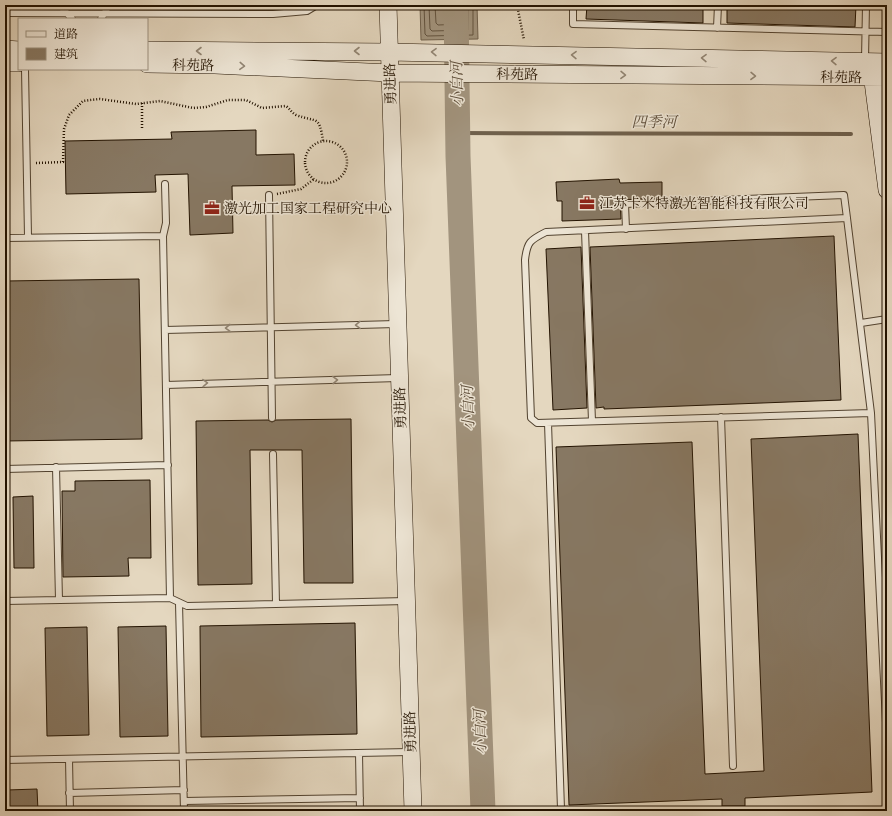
<svg xmlns="http://www.w3.org/2000/svg" width="892" height="816" font-family="'IM FELL DW Pica','Noto Serif SC',serif">
<rect width="100%" height="100%" fill="#e4d7bf"/>
<filter id="stains"><feTurbulence type="fractalNoise" baseFrequency=".005" numOctaves="4"/><feColorMatrix values="0 0 0 0 .2 0 0 0 0 .09 0 0 0 0 .02 0 0 0 .5 -.17"/></filter>
<radialGradient id="worn" r=".72"><stop offset=".6" stop-color="#630" stop-opacity="0"/><stop offset="1" stop-color="#630" stop-opacity=".3"/></radialGradient>
<!-- water -->
<path fill="#a2947e" stroke="#6f604c" d="M420,5H477L478,39L421,40Z"/>
<g fill="none" stroke-linecap="round" stroke-linejoin="round">
<!-- shore -->
<path stroke="#62533f" stroke-width="1" d="M424,5L425,34L427,36L473,35V5
M429,5L430,29L432,31L468,30V5
M435,5L436,23L438,25L462,24V5"/>
<!-- stream -->
<path stroke="#6f604c" stroke-width="4" d="M458,133L851,134"/>
<!-- river -->
<path stroke="#a2947e" stroke-width="25" d="M456,5L458,156L483,811"/>
</g>
<!-- building -->
<path fill="#877863" stroke="#221200" d="M587,5H703V23L586,19Z
M727,5H856L855,27L727,23Z
M256,130V155L294,154L295,185L232,186L233,233L190,235L188,174L155,175L156,192L66,194L65,141L172,139L171,132Z
M619,179L620,183L662,182V198L620,200L621,219L562,221V201H557L556,182Z
M834,236L841,400L604,409V407L596,408L590,247Z
M581,247L587,408L553,410L546,249Z
M139,279L142,439L5,441V281Z
M351,419L353,583H304L302,450H250L252,584L198,585L196,421L268,420L272,422L276,420Z
M858,434L872,792L745,798V806H722V799L569,805L556,447L692,442L705,774L764,771L751,439Z
M150,480L151,558H128L129,576L63,577L62,491H75V481Z
M33,496L34,568H14L13,497Z
M355,623L357,734L201,737L200,626Z
M166,626L168,736L120,737L118,627Z
M87,627L89,735L47,736L45,628Z
M37,789L38,811H7V790Z"/>
<g fill="none" stroke-linecap="round" stroke-linejoin="round">
<!-- lane casing -->
<g stroke="#524330" stroke-width="8">
<path id="lane" d="M60,5L72,19
M573,5V24L887,32
M5,13L273,14L307,11L317,5
M101,19L109,5
M717,28L718,5
M865,60L866,5
M25,69L28,237
M165,184L166,223L163,236L170,598
M269,195L272,418
M847,218L871,413L537,423L531,418L525,260C527,242 530,240 546,232Z
M626,229L625,204L844,195L847,218
M585,231L592,421
M5,238L163,236
M861,323L887,319
M165,330L396,324
M166,385L398,378
M871,413L887,743
M721,417L733,766
M548,423L561,809
M273,454L276,604
M56,467L59,600
M5,469L168,465
M5,601L170,598L187,606L406,601
M179,603L184,811
M359,753L360,811
M69,759L70,811
M5,760L409,752
M69,793L184,790
M184,801L360,798"/>
</g>
<!-- secondary casing -->
<g stroke="#221200" stroke-width="18">
<path id="secondary" d="M388,5L413,811
M5,49L19,50
M147,50L389,52L887,62
M5,63H19
M147,64L215,65L390,73L887,77
M871,66L887,190"/>
</g>
<!-- path -->
<path stroke="#221200" stroke-width="2.5" stroke-dasharray="1 2" stroke-linecap="butt" d="M517,5L524,40
M142,103V130
M305 162a21 21 0 1 1 42 0a21 21 0 1 1-42 0Z
M36,163L63,162L64,129L69,115L83,101L90,100L100,99L136,104L160,101L193,108L206,107L228,100H246L262,108L286,106C290,109 292,113 296,115C317,123 319,114 323,141
M277,194L301,189L314,179"/>
<!-- lane -->
<use href="#lane" stroke="#ede5d5" stroke-width="6"/>
<!-- secondary -->
<use href="#secondary" stroke="#ede5d5" stroke-width="17"/>
</g>
<!-- one-way arrows -->
<defs><path id="oneway-chevron" d="M-2-3.5L2.5 0L-2 3.5" fill="none" stroke-width="1.6" stroke-linecap="round" stroke-linejoin="round"/></defs>
<g stroke="#928675">
<use href="#oneway-chevron" transform="translate(199 51) rotate(-180)"/>
<use href="#oneway-chevron" transform="translate(357 51) rotate(-180)"/>
<use href="#oneway-chevron" transform="translate(434 52) rotate(-179)"/>
<use href="#oneway-chevron" transform="translate(574 55) rotate(-179)"/>
<use href="#oneway-chevron" transform="translate(704 58) rotate(-179)"/>
<use href="#oneway-chevron" transform="translate(834 61) rotate(-179)"/>
<use href="#oneway-chevron" transform="translate(242 66) rotate(3)"/>
<use href="#oneway-chevron" transform="translate(623 75) rotate(1)"/>
<use href="#oneway-chevron" transform="translate(753 76) rotate(1)"/>
<use href="#oneway-chevron" transform="translate(358 325) rotate(179)"/>
<use href="#oneway-chevron" transform="translate(228 328) rotate(178)"/>
<use href="#oneway-chevron" transform="translate(335 380) rotate(-2)"/>
<use href="#oneway-chevron" transform="translate(205 383) rotate(-2)"/>
</g>
<!-- icons -->
<defs>
<g id="office-bare" transform="scale(1.2)"><path d="M-6-3h4V-5.5h4V-3h4V5H-6ZM-1-4.5V-3h2v-1.5ZM-6 0V1H6V0Z" fill="#8f2418" stroke="#ede5d5" stroke-width="2.5" paint-order="stroke"/></g>
</defs>
<g fill-rule="evenodd">
<use href="#office-bare" x="587" y="203"/>
<use href="#office-bare" x="212" y="208"/>
</g>
<g text-anchor="middle" stroke-width="3" stroke-linejoin="round" paint-order="stroke">
<!-- street labels -->
<g font-size="14" fill="#221200" stroke="#ede5d5">
<text transform="translate(193 65) rotate(1)" y="5">科苑路</text>
<text transform="translate(517 74) rotate(1)" y="5">科苑路</text>
<text transform="translate(841 77) rotate(1)" y="5">科苑路</text>
<text transform="translate(390 84) rotate(-92)" y="5">勇进路</text>
<text transform="translate(400 408) rotate(-92)" y="5">勇进路</text>
<text transform="translate(410 732) rotate(-92)" y="5">勇进路</text>
</g>
<!-- poi labels -->
<g font-size="14" fill="#221200" stroke="#ede5d5" text-anchor="start">
<text x="599" y="208">江苏卡米特激光智能科技有限公司</text>
<text x="224" y="213">激光加工国家工程研究中心</text>
</g>
<!-- water labels -->
<g font-size="15" font-style="italic" fill="#5c4c39" stroke="#ede5d5">
<text transform="translate(457 84) rotate(-91)" y="5">小白河</text>
<text x="654" y="127">四季河</text>
<text transform="translate(468 408) rotate(-92)" y="5">小白河</text>
<text transform="translate(480 732) rotate(-92)" y="5">小白河</text>
</g>
</g>
<!-- margin -->
<rect width="892" height="816" fill="none" stroke="#e4d7bf" stroke-width="20"/>
<rect x="6" y="6" width="880" height="804" fill="none" stroke="#221200" stroke-width="2"/>
<rect x="10" y="10" width="872" height="796" fill="none" stroke="#221200"/>
<!-- legend -->
<rect x="18" y="18" width="130" height="52" fill="#ede5d5" stroke="#9c9180"/>
<rect x="26" y="31" width="20" height="6" fill="#ede5d5" stroke="#9c9180"/>
<text x="54" y="38" font-size="12" fill="#221200">道路</text>
<rect x="26" y="48" width="20" height="12" fill="#877863" stroke="#9c9180"/>
<text x="54" y="58" font-size="12" fill="#221200">建筑</text>
<rect width="100%" height="100%" filter="url(#stains)"/>
<rect width="100%" height="100%" fill="url(#worn)"/>
</svg>
